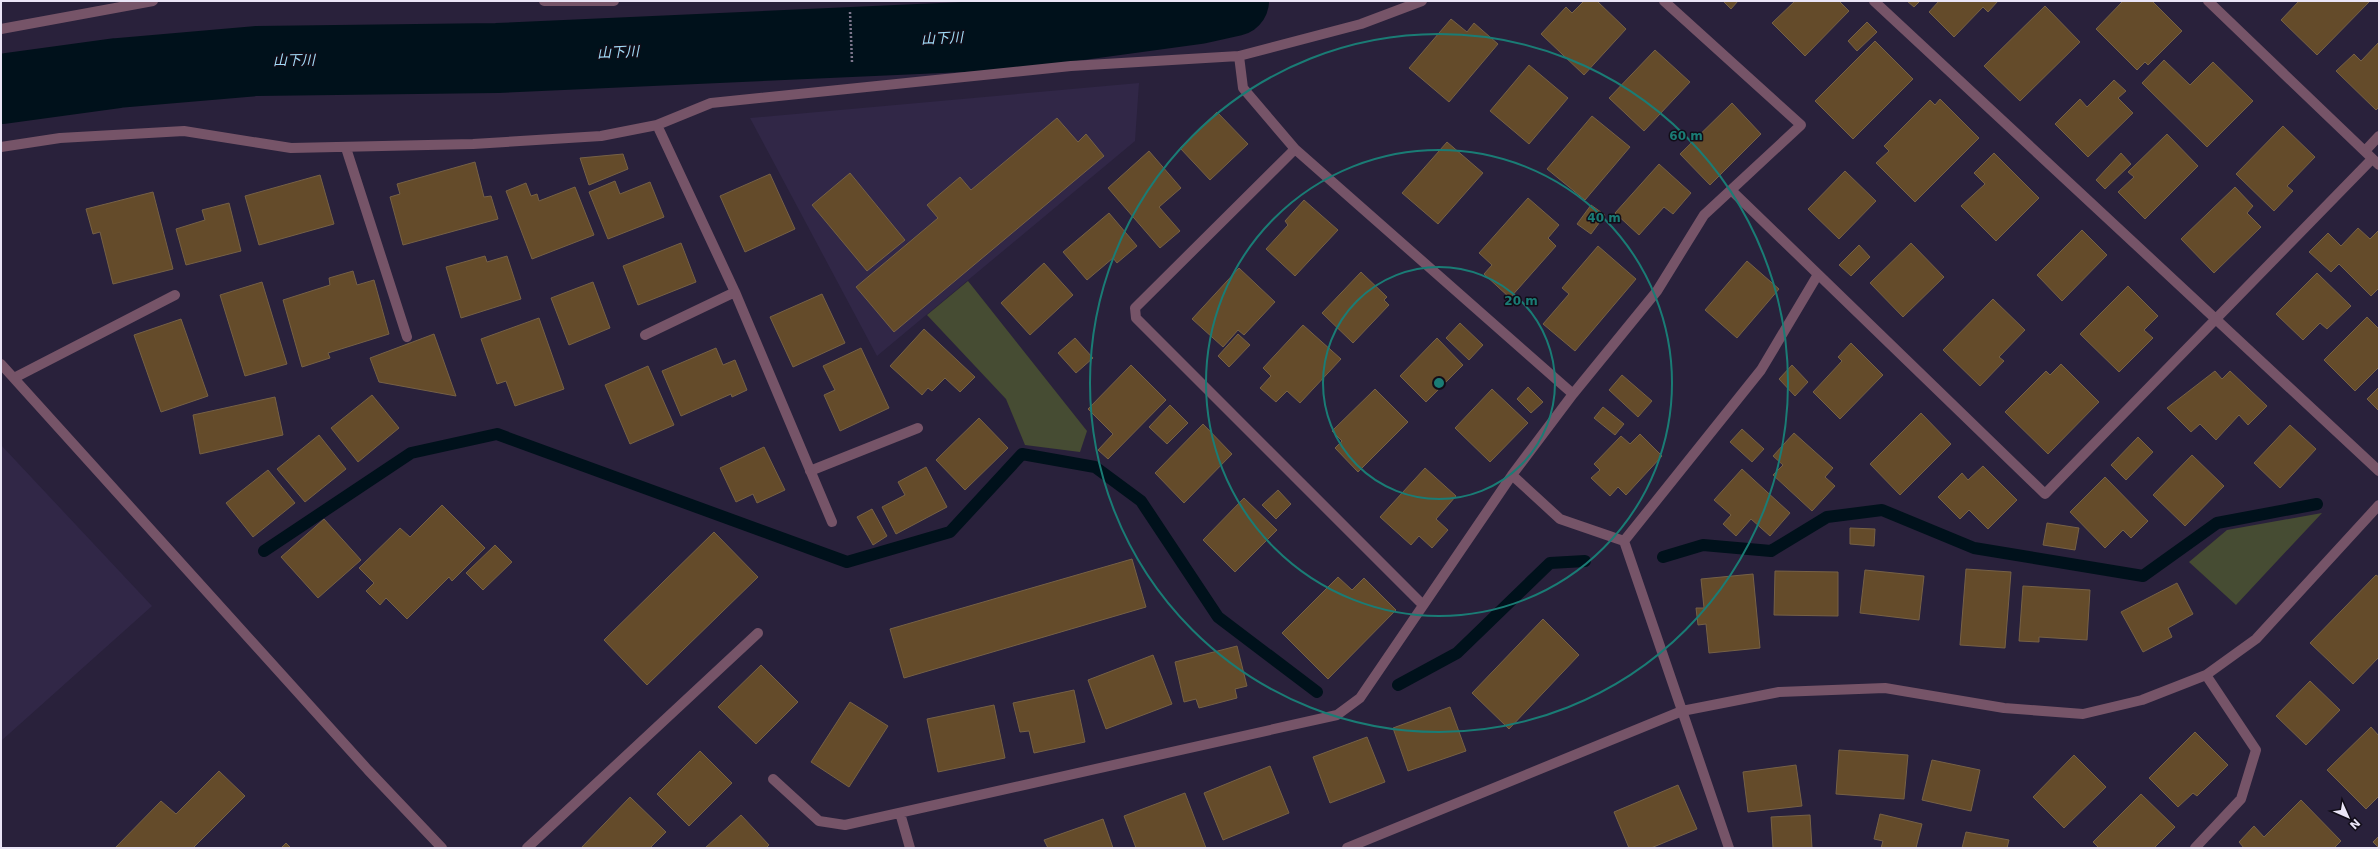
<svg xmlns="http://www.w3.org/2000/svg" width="2380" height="849" font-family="'DejaVu Sans','Noto Sans JP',sans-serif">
<rect width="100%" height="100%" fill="#29213b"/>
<!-- built -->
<path fill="#312747" d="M1139,83L1135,141L877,356L750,118Z
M1,445L152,606L1,741Z"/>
<!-- green -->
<path fill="#464c33" d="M968,281L1087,431L1080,452L1025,445L1006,399L927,315Z
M2322,513L2236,605L2189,562L2227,530Z"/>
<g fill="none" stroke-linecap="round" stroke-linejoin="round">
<!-- stream -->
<path stroke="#00111b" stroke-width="12" d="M264,551L411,453L497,434L847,562L950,532L1022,454L1095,467L1141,501L1218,617L1317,692
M1663,557L1703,545L1771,551L1827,517L1882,510L1974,548L2143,576L2217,523L2317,504
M1398,685L1457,653L1550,563L1585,561"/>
<!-- river -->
<path stroke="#00111b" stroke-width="70" d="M1,89L118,73L256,61L497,58L1008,35L1198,9L1234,1"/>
</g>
<!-- building -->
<path fill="#644b2a" stroke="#766146" d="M1584,1H1597L1626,29L1584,75L1541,34L1566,7L1572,13Z
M1723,1H1738L1731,9Z
M1795,1H1839L1849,11L1805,56L1772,23Z
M1907,1H1920L1914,7Z
M1939,1H1998L1988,12L1983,7L1954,37L1929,12Z
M2123,1H2152L2182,31L2148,65L2145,62L2137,70L2096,29Z
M2299,1H2368L2369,2L2317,55L2281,20Z
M2045,6L2080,42L2020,101L1984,66Z
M1451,19L1467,32L1474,23L1498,44L1449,102L1409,68Z
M1867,22L1877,32L1857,51L1848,41Z
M1875,41L1913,79L1853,139L1815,101Z
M2379,42V107L2376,110L2336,71L2354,54L2361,61Z
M1655,50L1690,82L1644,131L1609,98Z
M2164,60L2190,85L2213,62L2253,101L2207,147L2142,83Z
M1529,65L1568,98L1529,144L1490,111Z
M2114,80L2126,91L2118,98L2133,113L2088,157L2055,124L2080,99L2087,107Z
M1940,99L1979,138L1915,202L1876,163L1889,151L1884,146L1930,100L1935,105Z
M1732,103L1761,134L1710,185L1680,154Z
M1217,112L1248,144L1210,180L1180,148Z
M1592,116L1630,147L1585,200L1547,169Z
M1057,118L1078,142L1086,134L1104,156L894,332L856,287L938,218L927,205L960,177L971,190Z
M2283,126L2315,157L2287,186L2293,191L2274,211L2236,174Z
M2167,134L2198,166L2145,219L2118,192L2134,177L2128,172Z
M1447,142L1483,173L1438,224L1402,193Z
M1149,151L1181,188L1159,207L1180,231L1160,248L1108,188Z
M1994,153L2039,198L1996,241L1961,206L1985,184L1974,173Z
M2121,153L2131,164L2105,189L2096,180Z
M623,154L628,169L589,185L580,158Z
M475,162L484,197L491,196L498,219L403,245L390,197L400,194L397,184Z
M1659,164L1691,193L1673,214L1664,207L1639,235L1615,213Z
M1845,171L1876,201L1839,239L1808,209Z
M850,173L905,240L867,271L812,205Z
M770,174L795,229L745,252L720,196Z
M320,175L334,224L259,245L245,196Z
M615,181L620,194L650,182L664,217L608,239L589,192Z
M526,183L531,196L537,194L539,201L575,187L594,235L532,259L506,191Z
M2235,187L2253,206L2247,213L2261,227L2214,273L2181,239Z
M153,192L173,269L113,284L100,232L93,234L86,209Z
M1528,198L1559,225L1548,238L1556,246L1510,298L1484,274L1492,265L1479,253Z
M1304,200L1338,230L1295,276L1266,249L1288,225L1285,221Z
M229,203L241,251L186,265L176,229L205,220L202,210Z
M1591,205L1605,215L1591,234L1577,224Z
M1109,213L1137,246L1117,263L1113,258L1087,280L1063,252Z
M2358,228L2370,239L2379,230V288L2371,296L2339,264L2331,272L2309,252L2328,233L2341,246Z
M2082,230L2107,255L2062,301L2037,275Z
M681,243L696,282L638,305L623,266Z
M1911,243L1944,277L1903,317L1870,283Z
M1859,245L1870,257L1851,276L1839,265Z
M1598,246L1636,279L1575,351L1543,324L1569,294L1562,288Z
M485,256L487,262L507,256L521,299L461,318L446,267Z
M1747,261L1779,289L1737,338L1705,310Z
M1044,263L1073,295L1030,335L1001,303Z
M1239,268L1275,302L1244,335L1238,330L1223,347L1192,319Z
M353,271L357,285L374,280L389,334L328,353L330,358L302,367L283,300L330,285L329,278Z
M1361,272L1387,297L1384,300L1389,305L1353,343L1322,313Z
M2317,273L2351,306L2327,329L2320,323L2303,340L2276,314Z
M262,282L287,364L245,376L220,295Z
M593,282L610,328L569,345L551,298Z
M2128,286L2158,316L2144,330L2153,338L2119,372L2080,334Z
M822,294L845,343L793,367L770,317Z
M1993,299L2025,330L1999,357L2004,361L1980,386L1943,350Z
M2367,317L2379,329V367L2355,391L2324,360Z
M539,318L564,389L515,406L506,381L497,384L481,339Z
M181,319L208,396L161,412L134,335Z
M1460,323L1483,345L1469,360L1446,338Z
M1303,325L1341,359L1300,403L1287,391L1276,402L1260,388L1271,376L1263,368Z
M924,329L975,377L960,392L945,378L932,391L928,388L922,395L890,366Z
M434,334L456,396L379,382L370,358Z
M1238,334L1250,345L1229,367L1218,356Z
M1075,338L1093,358L1076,373L1058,353Z
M1437,338L1463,365L1426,402L1400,376Z
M1851,343L1883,375L1840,419L1813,392L1842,361L1838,357Z
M716,348L723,365L735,360L747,390L732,397L731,394L681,416L662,371Z
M861,348L889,408L840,431L824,395L835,390L823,366Z
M2061,364L2099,402L2048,454L2005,412L2046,371L2050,375Z
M1131,365L1166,400L1108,459L1098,450L1113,434L1088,409Z
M1792,365L1808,382L1795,396L1779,379Z
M648,366L674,425L630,444L605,385Z
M2215,371L2222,379L2230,371L2267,406L2248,425L2239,415L2216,440L2200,424L2191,432L2167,408Z
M1622,375L1652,401L1638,417L1609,390Z
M1528,387L1543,402L1531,413L1517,399Z
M2379,387V411L2367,399Z
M1375,389L1408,422L1358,472L1335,448L1342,441L1332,431Z
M1492,389L1528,423L1490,462L1455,428Z
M372,395L399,428L358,462L331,428Z
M275,397L283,435L200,454L193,415Z
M1170,405L1188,423L1167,444L1149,427Z
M1603,407L1624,424L1615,435L1594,418Z
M1921,413L1951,444L1900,495L1870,464Z
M979,418L1008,448L965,490L936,460Z
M1203,424L1232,454L1184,503L1155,473Z
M2290,425L2316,449L2280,488L2254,463Z
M1742,429L1764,449L1752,462L1730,442Z
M1794,433L1833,468L1825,477L1835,486L1812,511L1773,475L1783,465L1773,456Z
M1640,434L1662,456L1626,495L1618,487L1610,496L1591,478L1600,470L1594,464L1621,436L1630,444Z
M319,435L346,469L305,502L277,469Z
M2138,437L2153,452L2126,480L2111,465Z
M764,447L785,490L757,503L753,494L736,502L720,468Z
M2192,455L2224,486L2185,526L2153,495Z
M1983,466L2017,500L1988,529L1969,510L1960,519L1938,497L1962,473L1968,480Z
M926,467L947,507L896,534L882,507L905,495L898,482Z
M1425,468L1456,496L1436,519L1448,530L1432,548L1419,536L1411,545L1380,517Z
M1742,469L1790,513L1770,536L1751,519L1736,536L1723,524L1731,515L1714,500Z
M268,470L295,503L253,537L226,503Z
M2105,477L2148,521L2131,538L2123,530L2105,548L2070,512Z
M1278,490L1291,504L1276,519L1262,505Z
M1244,498L1277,530L1235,572L1203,540Z
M442,505L485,548L452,581L449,577L407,619L386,598L380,605L366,591L374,583L359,568L400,528L410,537Z
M872,509L887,536L873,545L857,517Z
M324,519L361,560L318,598L281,557Z
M2047,523L2079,528L2075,550L2043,545Z
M1850,528L1875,529L1874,546L1850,544Z
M714,532L758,577L647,685L604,640Z
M495,545L512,562L483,590L466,573Z
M1132,559L1146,607L904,678L890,629Z
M1966,569L2011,572L2005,648L1960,645Z
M1865,570L1924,576L1919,620L1860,613Z
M1775,571L1838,572V616L1774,615Z
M1753,574L1760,648L1709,653L1706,624L1698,625L1696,608H1704L1701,579Z
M2376,575L2379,577V657L2353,684L2310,643Z
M1338,577L1352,590L1364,578L1396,610L1328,679L1282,633Z
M2177,583L2193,614L2168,628L2172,637L2143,652L2121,612Z
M2023,586L2090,590L2087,640L2039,637V642L2019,641Z
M1543,619L1579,655L1509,729L1472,693Z
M1237,646L1247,686L1235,689L1237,698L1199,708L1196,699L1184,702L1175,662Z
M1153,655L1172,704L1106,729L1088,680Z
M761,665L798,702L756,744L718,707Z
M2310,681L2340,710L2306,745L2276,716Z
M1074,690L1085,742L1034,753L1029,731L1020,732L1013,703Z
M850,702L888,726L849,787L811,762Z
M994,705L1005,758L938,772L927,719Z
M1450,707L1466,751L1408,771L1393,728Z
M2371,727L2379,736V796L2366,809L2327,770Z
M2195,732L2228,765L2197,796L2193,793L2178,807L2149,778Z
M1367,737L1385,782L1330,803L1313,757Z
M1839,750L1908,755L1904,799L1836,794Z
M700,751L732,783L689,826L657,794Z
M2074,755L2106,787L2064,828L2033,797Z
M1932,760L1980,770L1971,811L1922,800Z
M1796,765L1802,806L1748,812L1743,772Z
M1270,766L1289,813L1223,840L1204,793Z
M219,771L245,796L193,848H115L161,801L176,814Z
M1678,785L1697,829L1651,848H1629L1614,812Z
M1185,793L1206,848H1136L1124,816Z
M2141,794L2175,827L2154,848H2099L2093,842Z
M630,797L666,832L650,848H581Z
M2301,800L2341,841L2334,848H2244L2239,842L2254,826L2264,837Z
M1880,814L1922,824L1916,848H1881L1883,841L1874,839Z
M741,815L769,845L766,848H705Z
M1810,815L1812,848H1773L1771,817Z
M1103,819L1113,848H1048L1044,840Z
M1966,832L2009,840L2007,848H1962Z
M2379,836V848L2373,842Z
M286,843L291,848H281Z"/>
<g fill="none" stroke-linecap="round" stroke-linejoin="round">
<!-- path -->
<path stroke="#7d778d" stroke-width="2.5" stroke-dasharray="2 2" stroke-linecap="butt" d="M850,12L852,62"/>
<!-- minor -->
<path stroke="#765468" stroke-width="10" d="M544,1H614
M1664,1L1801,125L1731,190L2045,494L2372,159
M1874,1L2379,471
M2208,1L2379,165
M1,29L153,1
M1239,56L1243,88L1295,149L1573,394
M657,125L735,292L832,522
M1,147L60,138L184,131L291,148L473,144L601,136L657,125L711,103L1071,66L1239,56L1361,24L1422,1
M346,148L407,337
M1295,149L1135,308L1136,318L1423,605
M2365,151L2379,136
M645,335L735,292
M1,364L368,770L442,848
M14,378L175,295
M810,471L918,428
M1512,475L1560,519L1624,541L1761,370L1817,276
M1624,541L1729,848
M773,779L819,821L845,825L1337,715L1360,698L1512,475L1573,394L1657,291L1704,215L1731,190
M900,813L910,848
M527,848L758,633
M1347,848L1682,711L1779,692L1885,688L2004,708L2083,714L2142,700L2206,675L2256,639L2379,505
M2195,848L2241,799L2256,750L2206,675"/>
</g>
<!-- distance rings -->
<g fill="none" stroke="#1a7c75" stroke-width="2">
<circle cx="1439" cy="383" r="116"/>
<circle cx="1439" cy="383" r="233"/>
<circle cx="1439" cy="383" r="349"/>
</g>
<g text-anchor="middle" stroke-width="3" stroke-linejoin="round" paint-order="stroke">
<!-- water labels -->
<g font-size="14" font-style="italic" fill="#a1dbf7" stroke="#110d18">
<text transform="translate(942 38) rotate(-3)" y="5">山下川</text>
<text transform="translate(618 52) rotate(-3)" y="5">山下川</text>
<text transform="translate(294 60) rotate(-1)" y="5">山下川</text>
</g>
</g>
<circle cx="1439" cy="383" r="6" fill="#1a7c75" stroke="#110d18" stroke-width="2"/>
<g font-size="12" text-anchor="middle" font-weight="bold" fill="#1a7c75" stroke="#110d18" stroke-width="3" stroke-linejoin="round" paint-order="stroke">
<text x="1686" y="140">60 m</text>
<text x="1604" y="222">40 m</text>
<text x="1521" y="305">20 m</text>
</g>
<!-- border -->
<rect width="2380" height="849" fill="none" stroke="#eae5f6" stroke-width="4"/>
<!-- north arrow -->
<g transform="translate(2348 817) rotate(135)" stroke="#110d18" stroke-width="3" paint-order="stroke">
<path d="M0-3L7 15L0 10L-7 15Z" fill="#eae5f6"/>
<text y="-6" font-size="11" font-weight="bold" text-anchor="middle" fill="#eae5f6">N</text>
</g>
</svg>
